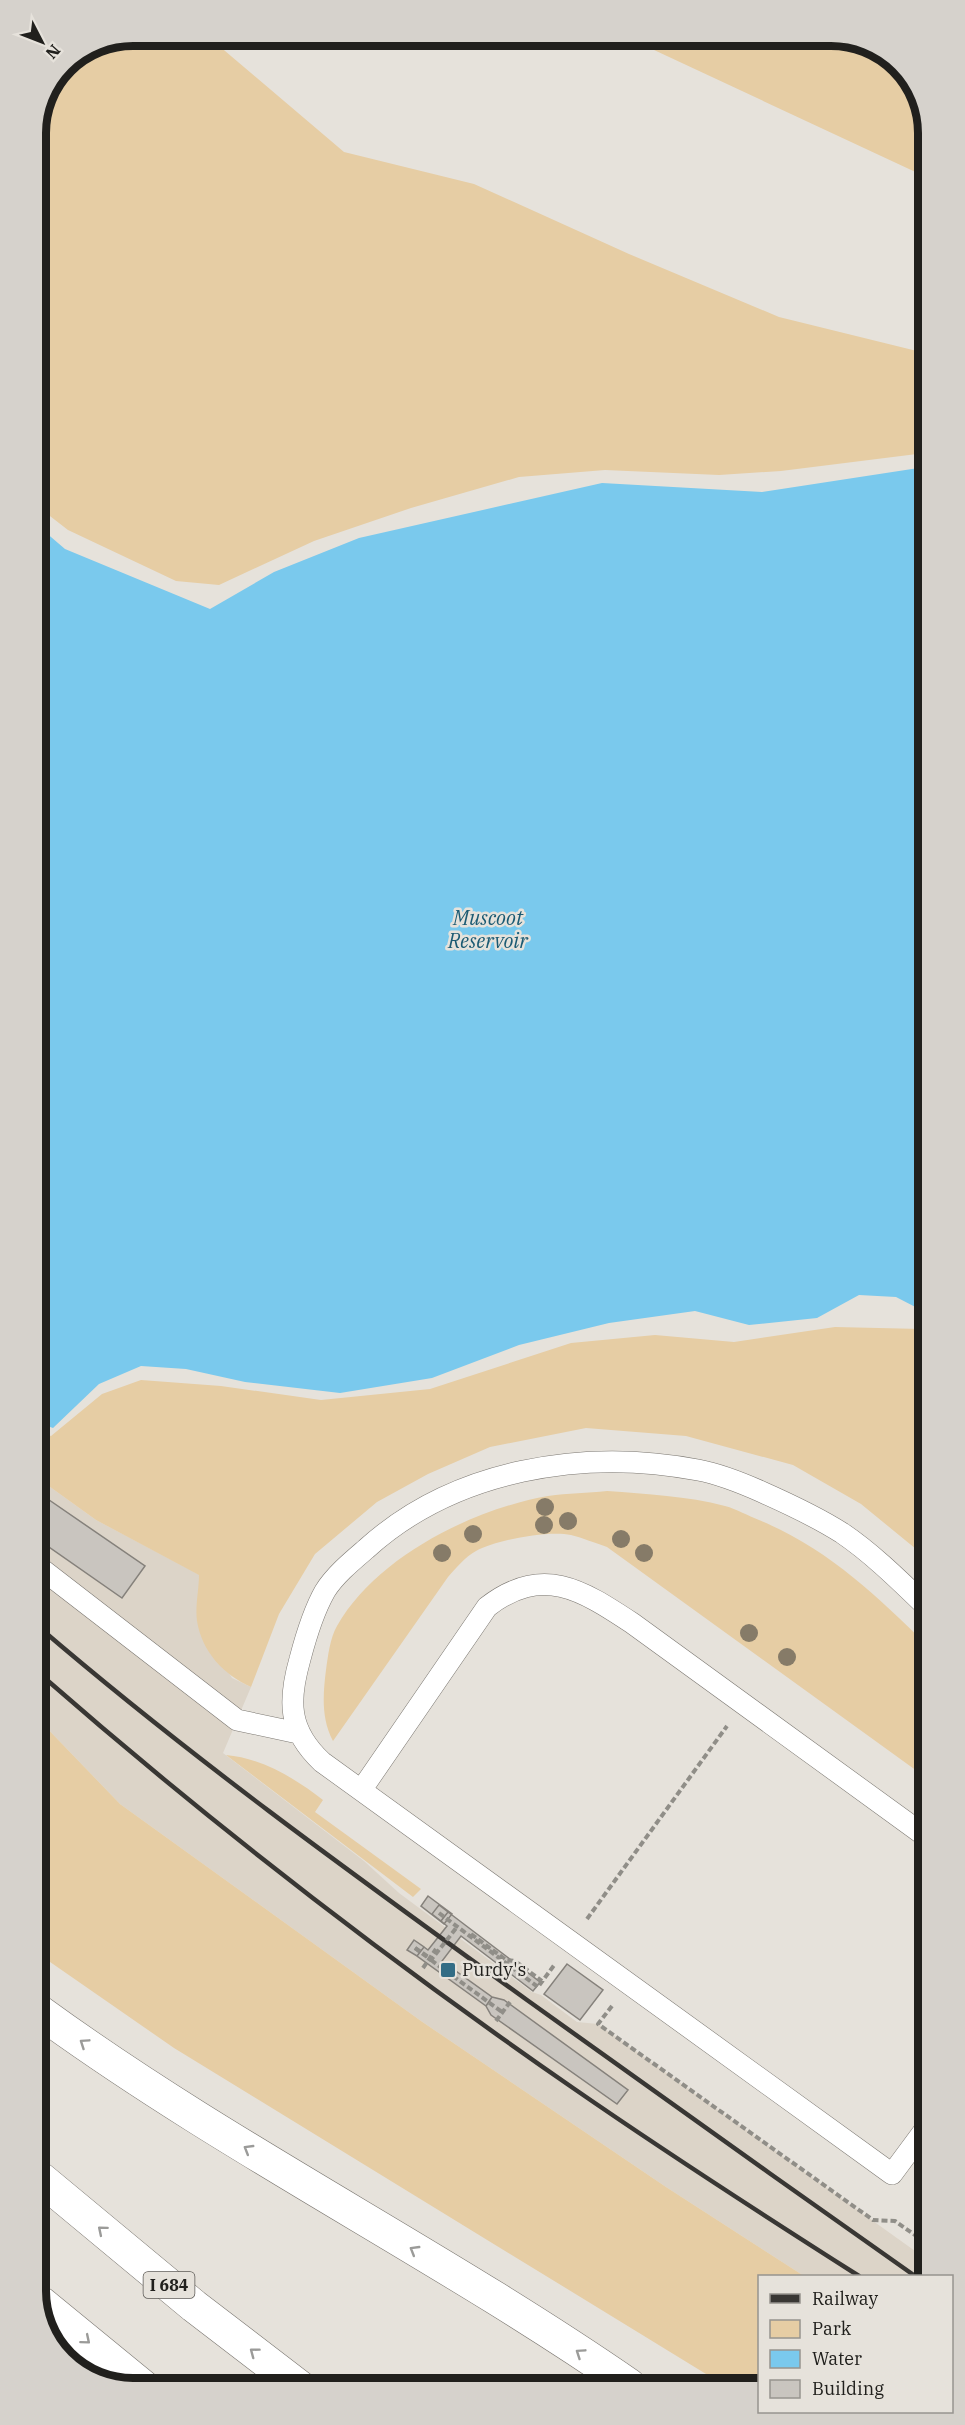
<svg xmlns="http://www.w3.org/2000/svg" width="965" height="2425" font-family="'IBM Plex Serif',serif">
<rect width="100%" height="100%" fill="#e6e2db"/>
<!-- built -->
<path fill="#dcd4c8" d="M39,1479L96,1520L200,1575L197,1621L232,1678L251,1687L223,1753L364,1861L399,1893L532,1992L541,1995L577,2022L598,2024L929,2261V2276H804L666,2187L421,2021L120,1804L40,1721Z"/>
<!-- green -->
<path fill="#e6cda4" d="M134,36H215L218,45L344,152L474,184L629,254L779,317L925,353V453L781,471L719,475L605,470L519,477L411,508L314,541L219,585L176,581L68,530L37,506L36,128L65,64Z
M624,36H838L891,56L924,103V176Z
M835,1327L922,1329L927,1332V1558L861,1504L793,1465L686,1436L586,1428L490,1447L428,1474L377,1502L315,1554L279,1614L251,1687C224,1675 202,1652 197,1621C195,1607 199,1589 199,1575L96,1520L39,1479V1432L51,1436L102,1394L141,1380L221,1386L321,1400L430,1389L571,1343L655,1335L734,1342Z
M607,1491C647,1494 687,1496 725,1506C737,1509 748,1516 759,1520C828,1549 875,1594 927,1645L928,1779L607,1547C595,1543 583,1538 571,1535C548,1530 497,1540 476,1551C465,1557 456,1568 448,1577L333,1741C321,1718 323,1694 326,1670C328,1656 330,1638 337,1626C376,1557 473,1509 548,1496C568,1493 588,1493 607,1491Z
M40,1721L120,1804L421,2021L666,2187L804,2276H760L759,2385H724L174,2048L40,1955Z
M226,1755C261,1758 295,1778 323,1800L315,1812L421,1889L413,1897Z"/>
<!-- water -->
<path fill="#7ac9ed" d="M925,467L927,1313L896,1297L859,1295L817,1318L749,1325L695,1311L609,1323L519,1345L432,1378L340,1393L245,1382L186,1369L141,1366L99,1384L53,1428L39,1423L37,525L65,549L210,609L274,572L359,538L602,483L762,492Z"/>
<!-- building -->
<path fill="#c9c5bf" stroke="#85817b" stroke-width="1.5" d="M39,1493L145,1566L122,1598L39,1540Z
M428,1896L452,1914L444,1924L421,1906Z
M439,1905L448,1912L441,1921L432,1914Z
M448,1912L540,1982L537,1986L533,1991L461,1936L442,1961L492,1997L486,2006L417,1956L424,1947L428,1950L447,1926L441,1921Z
M414,1940L424,1947L417,1956L407,1950Z
M567,1964L603,1990L580,2020L544,1994Z
M492,1997L504,2000L628,2090L617,2104L491,2015L486,2006Z"/>
<g fill="none" stroke-linecap="round" stroke-linejoin="round">
<!-- lane casing -->
<g stroke="#7b7771" stroke-width="22">
<path id="lane" d="M39,1567L237,1720L298,1733
M927,1607C901,1582 873,1554 842,1533C817,1517 789,1504 762,1492C742,1483 719,1474 698,1470C584,1448 454,1469 366,1549C352,1561 335,1575 325,1591C313,1612 306,1636 300,1659C288,1701 288,1730 322,1762L892,2174L929,2124
M362,1789L487,1607C542,1564 582,1590 632,1623L928,1838"/>
</g>
<!-- highway casing -->
<g stroke="#7b7771" stroke-width="34">
<path id="highway" d="M40,2012C228,2149 438,2253 629,2385
M41,2179L194,2306L301,2388
M41,2303L146,2389"/>
</g>
<!-- path -->
<path stroke="#908e88" stroke-width="4" stroke-dasharray="6 3" stroke-linecap="butt" d="M439,1913L538,1987L555,1964
M587,1919L727,1726
M471,1934L506,1960L515,1961L542,1981
M415,1948L430,1958
M431,1960L502,2012
M423,1968L436,1949
M612,2006L598,2024L873,2220L895,2221L929,2245
M496,2021L510,2002"/>
<!-- lane -->
<use href="#lane" stroke="#fff" stroke-width="21"/>
<!-- highway -->
<use href="#highway" stroke="#fff" stroke-width="33"/>
<!-- rail -->
<path stroke="#393734" stroke-width="4.5" d="M40,1628C195,1761 361,1880 527,2000C656,2092 785,2185 915,2276
M40,1674C209,1822 388,1960 573,2088C667,2153 763,2215 859,2276"/>
<!-- path-bridge -->
<path stroke="#908e88" stroke-width="4" stroke-dasharray="6 3" stroke-linecap="butt" d="M415,1948L431,1960L457,1927"/>
</g>
<!-- trees -->
<g fill="#867b68">
<circle cx="545" cy="1507" r="9"/>
<circle cx="568" cy="1521" r="9"/>
<circle cx="544" cy="1525" r="9"/>
<circle cx="473" cy="1534" r="9"/>
<circle cx="621" cy="1539" r="9"/>
<circle cx="442" cy="1553" r="9"/>
<circle cx="644" cy="1553" r="9"/>
<circle cx="749" cy="1633" r="9"/>
<circle cx="787" cy="1657" r="9"/>
</g>
<!-- one-way arrows -->
<defs><path id="oneway-chevron" d="M-2-3.5L2.5 0L-2 3.5" fill="none" stroke-width="1.6" stroke-linecap="round" stroke-linejoin="round" transform="scale(1.5)"/></defs>
<g stroke="#9b9b99">
<use href="#oneway-chevron" transform="translate(84 2043) rotate(-146)"/>
<use href="#oneway-chevron" transform="translate(248 2149) rotate(-149)"/>
<use href="#oneway-chevron" transform="translate(102 2230) rotate(-140)"/>
<use href="#oneway-chevron" transform="translate(414 2250) rotate(-149)"/>
<use href="#oneway-chevron" transform="translate(86 2340) rotate(40)"/>
<use href="#oneway-chevron" transform="translate(254 2352) rotate(-143)"/>
<use href="#oneway-chevron" transform="translate(580 2353) rotate(-146)"/>
</g>
<!-- markers -->
<rect fill="#326c85" stroke="#e6e2db" stroke-width="2" x="440" y="1962" width="16" height="16" rx="3"/>
<g text-anchor="middle" stroke-width="5" stroke-linejoin="round" paint-order="stroke">
<!-- shield labels -->
<rect fill="#e6e2db" stroke="#5c5a56" stroke-width="1.5" x="143.5" y="2272" width="51" height="26" rx="4.5"/>
<g font-size="16" font-weight="bold" fill="#21201d">
<text x="169" y="2291">I 684</text>
</g>
<!-- poi labels -->
<g font-size="18" fill="#21201d" stroke="#e6e2db" text-anchor="start">
<text x="462" y="1976">Purdy's</text>
</g>
<!-- water labels -->
<g font-size="20" font-style="italic" fill="#1b5a73" stroke="#e6e2db">
<text x="488" y="925">Muscoot<tspan x="488" dy="23">Reservoir</tspan></text>
</g>
</g>
<!-- crop -->
<path d="M0 0H965V2425H0ZM133 46H831A87 87 0 0 1 918 133V2291A87 87 0 0 1 831 2378H133A87 87 0 0 1 46 2291V133A87 87 0 0 1 133 46Z" fill="#d6d2cc" fill-rule="evenodd"/>
<path fill="none" stroke="#21201d" stroke-width="8" d="M133 46H831A87 87 0 0 1 918 133V2291A87 87 0 0 1 831 2378H133A87 87 0 0 1 46 2291V133A87 87 0 0 1 133 46Z"/>
<!-- legend -->
<rect x="758" y="2275" width="195" height="138" fill="#e6e2db" stroke="#97948f" stroke-width="1.5"/>
<rect x="770" y="2294" width="30" height="9" fill="#393734" stroke="#97948f" stroke-width="1.5"/>
<text x="812" y="2305" font-size="18" fill="#21201d">Railway</text>
<rect x="770" y="2320" width="30" height="18" fill="#e6cda4" stroke="#97948f" stroke-width="1.5"/>
<text x="812" y="2335" font-size="18" fill="#21201d">Park</text>
<rect x="770" y="2350" width="30" height="18" fill="#7ac9ed" stroke="#97948f" stroke-width="1.5"/>
<text x="812" y="2365" font-size="18" fill="#21201d">Water</text>
<rect x="770" y="2380" width="30" height="18" fill="#c9c5bf" stroke="#97948f" stroke-width="1.5"/>
<text x="812" y="2395" font-size="18" fill="#21201d">Building</text>
<!-- north arrow -->
<g transform="translate(42 42) rotate(132)" stroke="#e6e2db" stroke-width="4.5" paint-order="stroke">
<path d="M0-4.5L10 22L0 15L-10 22Z" fill="#21201d"/>
<text y="-9" font-size="16" font-weight="bold" text-anchor="middle" fill="#21201d">N</text>
</g>
</svg>
